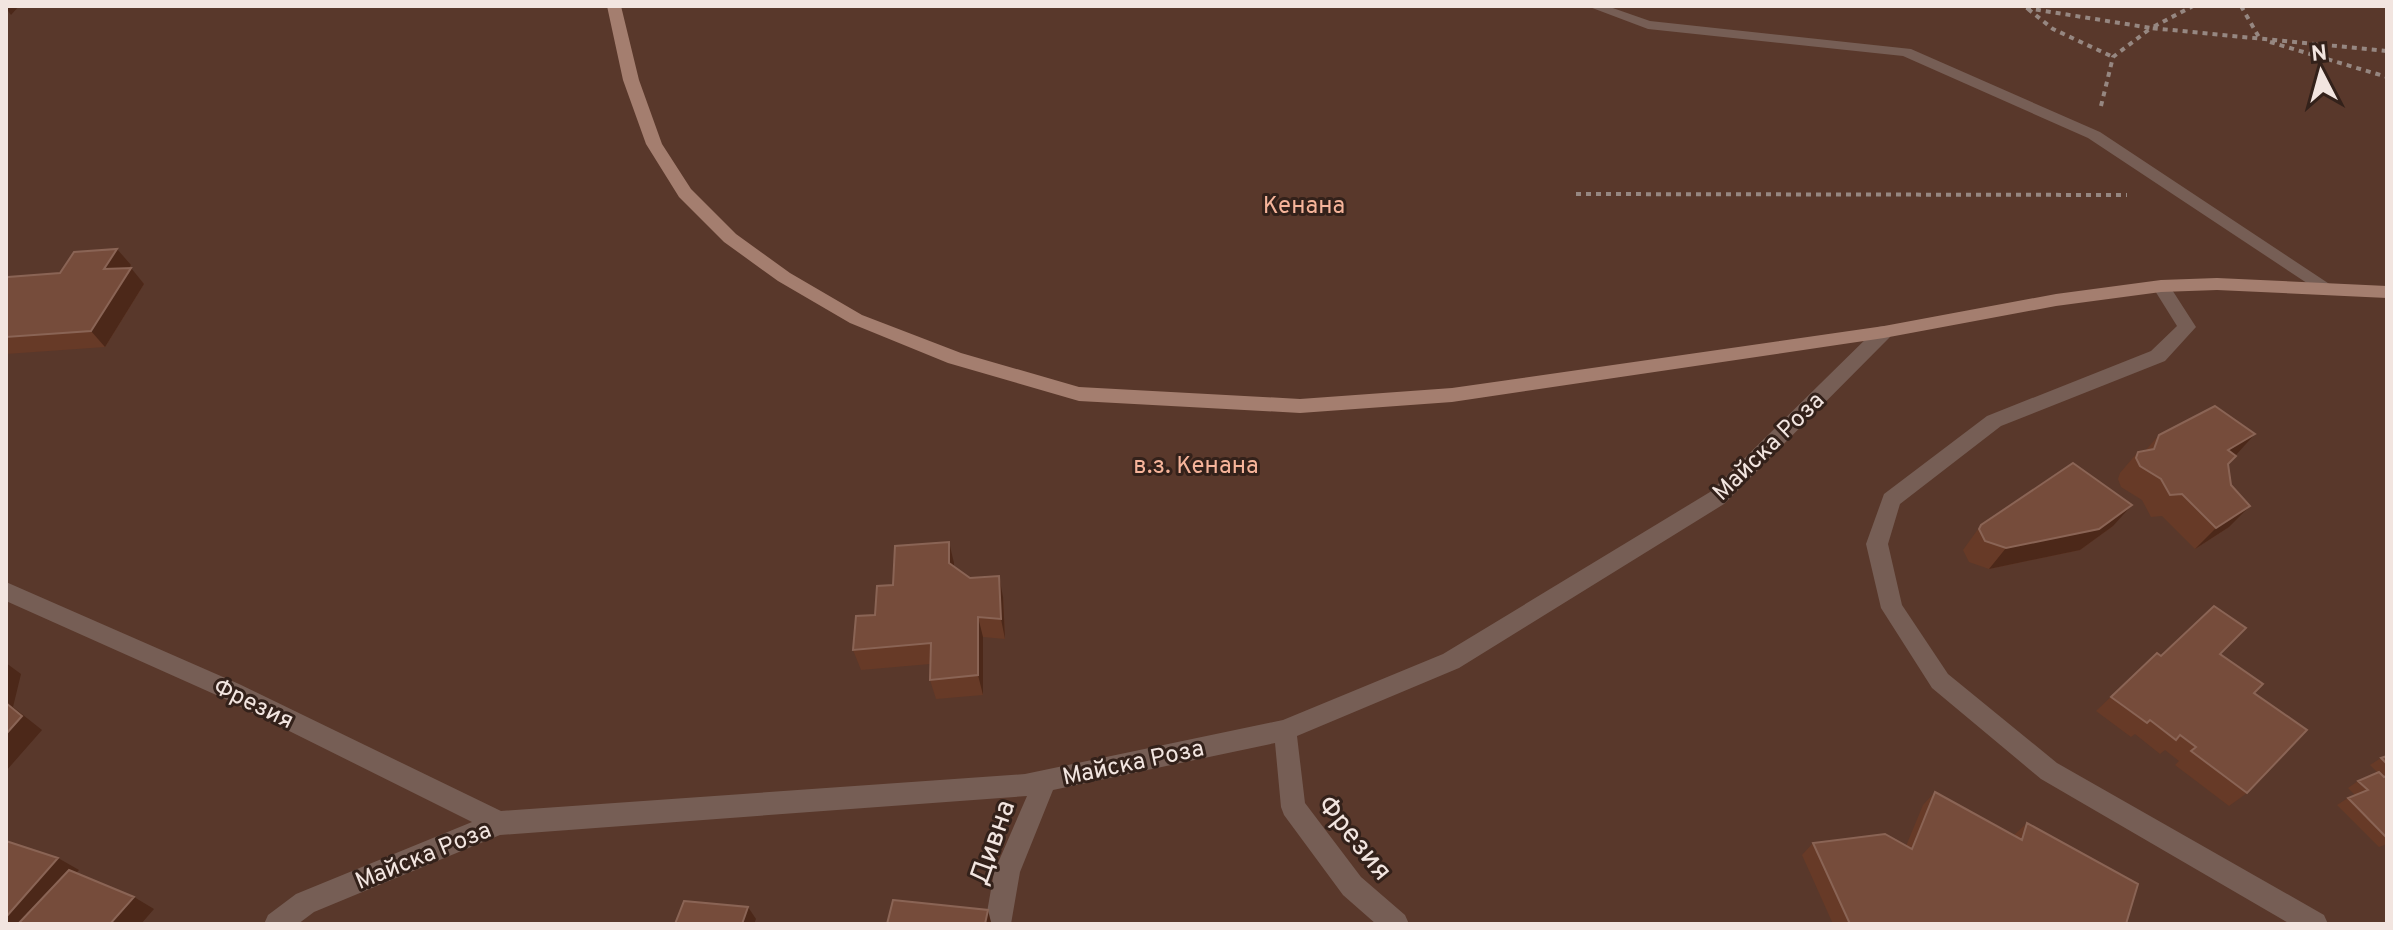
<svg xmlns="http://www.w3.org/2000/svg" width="2393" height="930" font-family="Overpass,sans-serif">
<rect width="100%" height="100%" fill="#33211a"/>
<!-- green -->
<path fill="#59382b" d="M6,6H2387V924H6Z"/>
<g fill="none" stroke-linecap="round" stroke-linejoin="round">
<!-- path -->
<path stroke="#968781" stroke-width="4" stroke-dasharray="5 5" stroke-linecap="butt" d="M2241,6L2260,39
M2026,8L2151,28L2193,6
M2028,9L2053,29L2113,57
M2270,42L2387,77
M2101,106L2113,57L2151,28L2387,51
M1576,194L2127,195"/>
<!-- service -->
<path fill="#765e55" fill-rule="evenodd" d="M1587,6H1607L1650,21L1911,49L2100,132L2337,289L2334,293H2322L2088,138L1903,56L1648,29Z"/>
<!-- minor -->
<path fill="#765e55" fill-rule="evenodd" d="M2161,280L2167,282L2196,327L2165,361L2001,426L1900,504L1888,544L1902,605L1948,674L2057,763L2324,915L2328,924H2290L2041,779L1932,688L1881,608L1866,544L1884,494L1987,416L2151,351L2177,326L2152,286Z
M1884,326L1893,332L1890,337L1724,504L1459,668L1297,736L1305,803L1361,877L1405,915L1409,924H1376L1343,895L1284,815L1281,807L1275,743L1053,790L1020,872L1011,924H985L994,872L1027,796L500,835L314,912L298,924H264L268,915L296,894L472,822L223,698L6,601V582L239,684L501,811L1025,774L1283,720L1443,654L1710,492L1878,327Z"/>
<!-- secondary -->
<path fill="#a47e6f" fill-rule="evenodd" d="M607,6H621L639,80L662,144L691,189L736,234L790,273L862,315L961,353L1079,387L1300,399L1452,388L1884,326L2056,294L2161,280L2217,278L2387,286V298L2217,290L2161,292L2056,306L1884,338L1452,402L1300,413L1079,401L948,363L850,323L778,281L724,242L679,197L646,144L623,80Z"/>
</g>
<!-- wall -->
<path fill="#673a27" d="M131,265L129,268L144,284L105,347L6,354V279Z
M2159,435L2235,455L2228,464L2229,527L2195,549L2162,516L2151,517L2142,500L2121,487L2118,479L2120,473L2138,452L2145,451Z
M1981,525L2113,526L2080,550L1989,569L1969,562L1963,550Z
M954,563V567L970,578L1003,597L1005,639L983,637V695L936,699L930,680V664L861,670L853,650L875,615Z
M2157,653L2161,656L2220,654L2254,693L2247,793L2229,806L2175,765L2179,761L2165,750L2160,754L2135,734L2131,737L2096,711Z
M2387,756V844L2379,847L2337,805L2348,798L2355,795L2348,788L2358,781L2378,773L2370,765L2381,758Z
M1935,792L2014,835L2027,823L2126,924H1833L1802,855L1813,843L1906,846L1923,805Z"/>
<!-- shaded-wall -->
<path fill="#4c2819" d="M6,6H19L11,15L6,8Z
M117,249L131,265L118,285L104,269Z
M131,268L144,284L105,347L91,331Z
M2255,434L2235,456L2228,450Z
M2132,505L2113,526L2080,550L1989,569L2006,548Z
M2250,506L2229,527L2195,549L2216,528Z
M949,542L954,563V584L949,563Z
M999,576L1003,597L1005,639L1001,619Z
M978,617L983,637V695L978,675Z
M6,663L21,674L13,707L42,730L6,771Z
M58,858L79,870L32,924H6V917Z
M134,897L154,909L141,924H110Z
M748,907L756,919L754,924H742Z
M988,910L991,922V924H985Z"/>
<!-- building -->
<path fill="#764c3b" stroke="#8a6455" stroke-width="2" d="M117,249L104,269L131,268L91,331L6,337V279L8,277L60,273L74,252Z
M2215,406L2255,434L2228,450L2236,456L2228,464L2231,485L2250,506L2216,528L2182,494L2170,495L2161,479L2140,466L2136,458L2138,452L2154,449L2159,435Z
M2073,463L2132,505L2099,529L2006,548L1985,541L1979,529L1981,525Z
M949,542V563L970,578L999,576L1001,619L978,617V675L930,680L931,643L853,650L856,616L875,615L877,586L893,585L895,546Z
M2214,606L2246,628L2220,654L2263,684L2254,693L2307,730L2247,793L2191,751L2196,747L2180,735L2176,740L2150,720L2147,723L2111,697L2157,653L2161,656Z
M6,703L22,716L6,734Z
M2387,756V764L2381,758Z
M2379,772L2384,777L2387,776V838L2348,798L2368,790L2358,781Z
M1935,792L2022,840L2027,823L2138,884L2126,924H1850L1813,843L1885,834L1912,849Z
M6,841L58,858L6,917Z
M69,870L134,897L110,924H18Z
M893,900L988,910L985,924H887Z
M684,901L748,907L742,924H675Z"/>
<g text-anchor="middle" stroke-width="6" stroke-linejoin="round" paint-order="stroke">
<!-- park labels -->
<g font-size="24" fill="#f6b49a" stroke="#33211a">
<text x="1304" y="213">Кенана</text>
<text x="1196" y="473">в.з. Кенана</text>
</g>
<!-- street labels -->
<g font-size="24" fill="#f2e5e0" stroke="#33211a">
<text transform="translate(1768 446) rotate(-44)" y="8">Майска Роза</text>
<text transform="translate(254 703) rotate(26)" y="8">Фрезия</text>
<text transform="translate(1133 762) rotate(-12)" y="8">Майска Роза</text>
<text transform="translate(423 855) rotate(-22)" y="8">Майска Роза</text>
</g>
<!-- near-street labels -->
<g font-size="28" fill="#f2e5e0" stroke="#33211a">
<text transform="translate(1356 837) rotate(51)" y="10">Фрезия</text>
<text transform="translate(991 842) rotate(-71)" y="10">Дивна</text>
</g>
</g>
<!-- border -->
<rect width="2393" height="930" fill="none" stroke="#f2e5e0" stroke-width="16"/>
<!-- north arrow -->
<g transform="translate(2321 72) rotate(354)" stroke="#33211a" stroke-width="6" paint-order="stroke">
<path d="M0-6L14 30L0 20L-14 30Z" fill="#f2e5e0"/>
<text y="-12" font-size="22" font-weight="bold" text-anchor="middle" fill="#f2e5e0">N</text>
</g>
</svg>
